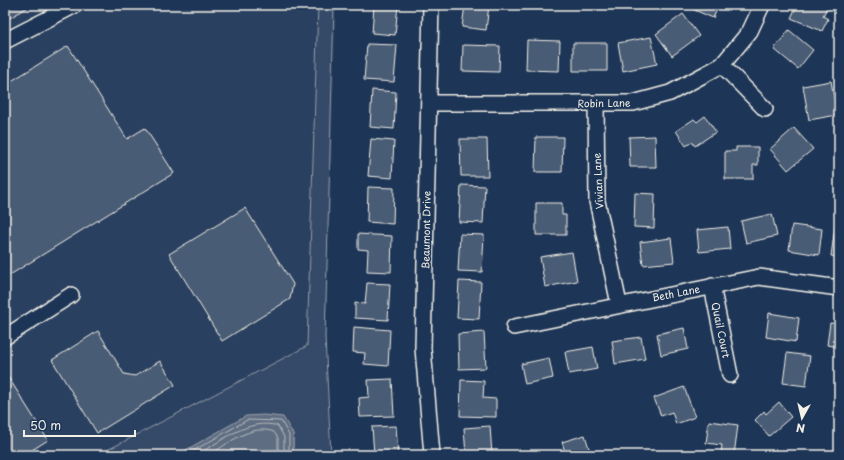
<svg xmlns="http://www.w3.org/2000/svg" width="844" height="460" font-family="'Playpen Sans',sans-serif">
<rect width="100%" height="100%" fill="#1d3557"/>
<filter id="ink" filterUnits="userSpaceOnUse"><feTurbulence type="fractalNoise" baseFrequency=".025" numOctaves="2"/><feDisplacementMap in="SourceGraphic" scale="8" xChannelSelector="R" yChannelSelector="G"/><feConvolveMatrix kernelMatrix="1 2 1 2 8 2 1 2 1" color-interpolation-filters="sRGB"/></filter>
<g filter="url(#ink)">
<!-- built -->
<path fill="#2a4060" d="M5,5H336L323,455H5Z"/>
<!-- green -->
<path fill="#354a67" stroke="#949ea8" d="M318,5H334L325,337L331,455H293V434L210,437L177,455H98L307,346Z"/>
<!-- water -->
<path fill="#5e6d82" stroke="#9aa2ab" d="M264,415L283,417L293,434V455H177L246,416Z"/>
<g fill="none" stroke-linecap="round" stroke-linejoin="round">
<!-- shore -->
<path stroke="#b8bcbf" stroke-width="1" d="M186,455L247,420L281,421L289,435V455
M196,455C221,442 248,417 278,426L284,437V455
M209,455C228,444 251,423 274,432L278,438V455"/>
</g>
<!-- building -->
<path fill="#485b74" stroke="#f4f1e8" d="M5,5H31L5,21Z
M374,5H398L395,35L372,33Z
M465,5H489L486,30L462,27Z
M691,5H719L713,18L690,8Z
M797,5H828L823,16L828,19L822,31L791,18Z
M683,14L699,36L672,56L656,34Z
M789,30L813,50L798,69L774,49Z
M651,37L657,64L623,71L618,43Z
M527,40L560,41L559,71L526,70Z
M573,43H607V71H573Z
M367,44L397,45L394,82L364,80Z
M463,45L500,46L499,72L462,71Z
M68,46L127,139L145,128L174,173L5,278V85Z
M831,81L837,115L809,120L803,86Z
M372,90L396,92L394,129L370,127Z
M705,116L716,132L695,146L692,142L686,146L676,131L694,119L697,122Z
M794,128L813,149L788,170L770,149Z
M655,136L656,167H630L629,137Z
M536,137H563L562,172H535Z
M371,139L394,141L392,178L368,176Z
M460,139H487L488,176H461Z
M736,147H758V165H753V179H725V151H736Z
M461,185L485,186L483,223L459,222Z
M368,187L394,188L393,224L367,222Z
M635,193L655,194L654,228L634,227Z
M536,203H562V215H566V235H536Z
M245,208L293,284L290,299L222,341L169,254Z
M772,214L777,236L746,243L741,221Z
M792,225L822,229L819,255L789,250Z
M728,227L730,249L699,252L697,230Z
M835,227L839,228V257L831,256Z
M358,234L392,236L391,272L367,271L368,250L358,249Z
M460,234L484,235L482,272L458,271Z
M671,238L674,262L643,265L640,242Z
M572,252L577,281L545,287L540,257Z
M459,281L481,282L479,319L457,318Z
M367,283L390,284L388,320L355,318V303L365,304Z
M769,313L799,318L796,342L766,337Z
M830,323L839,324V347L827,345Z
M354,327L390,330L388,366L364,364L365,353L353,352Z
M684,328L688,349L661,355L657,334Z
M98,331L124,374L135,376L160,361L175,385L97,433L52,360Z
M484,332L486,368L459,369L458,334Z
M641,337L645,359L615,364L612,341Z
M593,347L597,369L569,374L565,352Z
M787,353L810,356L806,386L783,383Z
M549,358L553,378L525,384L521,364Z
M5,372L48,440L24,455H5Z
M392,379L394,416L360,417L359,398L369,397L368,380Z
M461,380L484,381L483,398L496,399V417L460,416Z
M684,387L695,417L676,424L672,412L661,416L654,398Z
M779,402L791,417L769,436L755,420L764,411L766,414Z
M709,421L738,425L734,455L721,453L722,445L706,443Z
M396,426L398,455H374L372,427Z
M490,426L492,455H466L464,428Z
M585,435L591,455H566L562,442Z"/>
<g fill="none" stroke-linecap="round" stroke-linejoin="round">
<!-- minor casing -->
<g stroke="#f4f1e8" stroke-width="18">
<path id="minor" d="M431,5L423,348L432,455
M5,41L75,5
M722,65L765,109
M429,103H633L670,93L722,65L750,31L762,5
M596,103L597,201L619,304
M712,286L730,375
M514,327L759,277L839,288
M5,337L71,295"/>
</g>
<!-- minor -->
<use href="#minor" stroke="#1d3557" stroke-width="15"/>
</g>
</g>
<g text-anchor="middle" stroke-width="3" stroke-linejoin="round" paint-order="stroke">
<!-- street labels -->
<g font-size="10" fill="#f4f1e8" stroke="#1d3557">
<text transform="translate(604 103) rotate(-1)" y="4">Robin Lane</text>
<text transform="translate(598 181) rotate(-93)" y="4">Vivian Lane</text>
<text transform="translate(426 230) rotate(-89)" y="4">Beaumont Drive</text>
<text transform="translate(676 293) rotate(-11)" y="4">Beth Lane</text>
<text transform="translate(721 330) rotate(78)" y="4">Quail Court</text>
</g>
</g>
<!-- margin -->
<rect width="844" height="460" fill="none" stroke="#1d3557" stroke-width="20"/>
<rect x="10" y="10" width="824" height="440" fill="none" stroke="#f4f1e8" stroke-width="1.5" filter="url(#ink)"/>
<!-- north arrow -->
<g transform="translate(802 418) rotate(188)" stroke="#1d3557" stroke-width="3" paint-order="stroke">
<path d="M0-3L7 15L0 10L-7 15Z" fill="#f4f1e8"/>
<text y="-6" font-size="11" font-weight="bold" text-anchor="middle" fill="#f4f1e8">N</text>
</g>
<!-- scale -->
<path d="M24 430v6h111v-6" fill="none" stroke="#f4f1e8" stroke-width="2"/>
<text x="30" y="430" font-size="12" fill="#f4f1e8" stroke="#1d3557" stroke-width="3" paint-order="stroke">50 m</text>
</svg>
